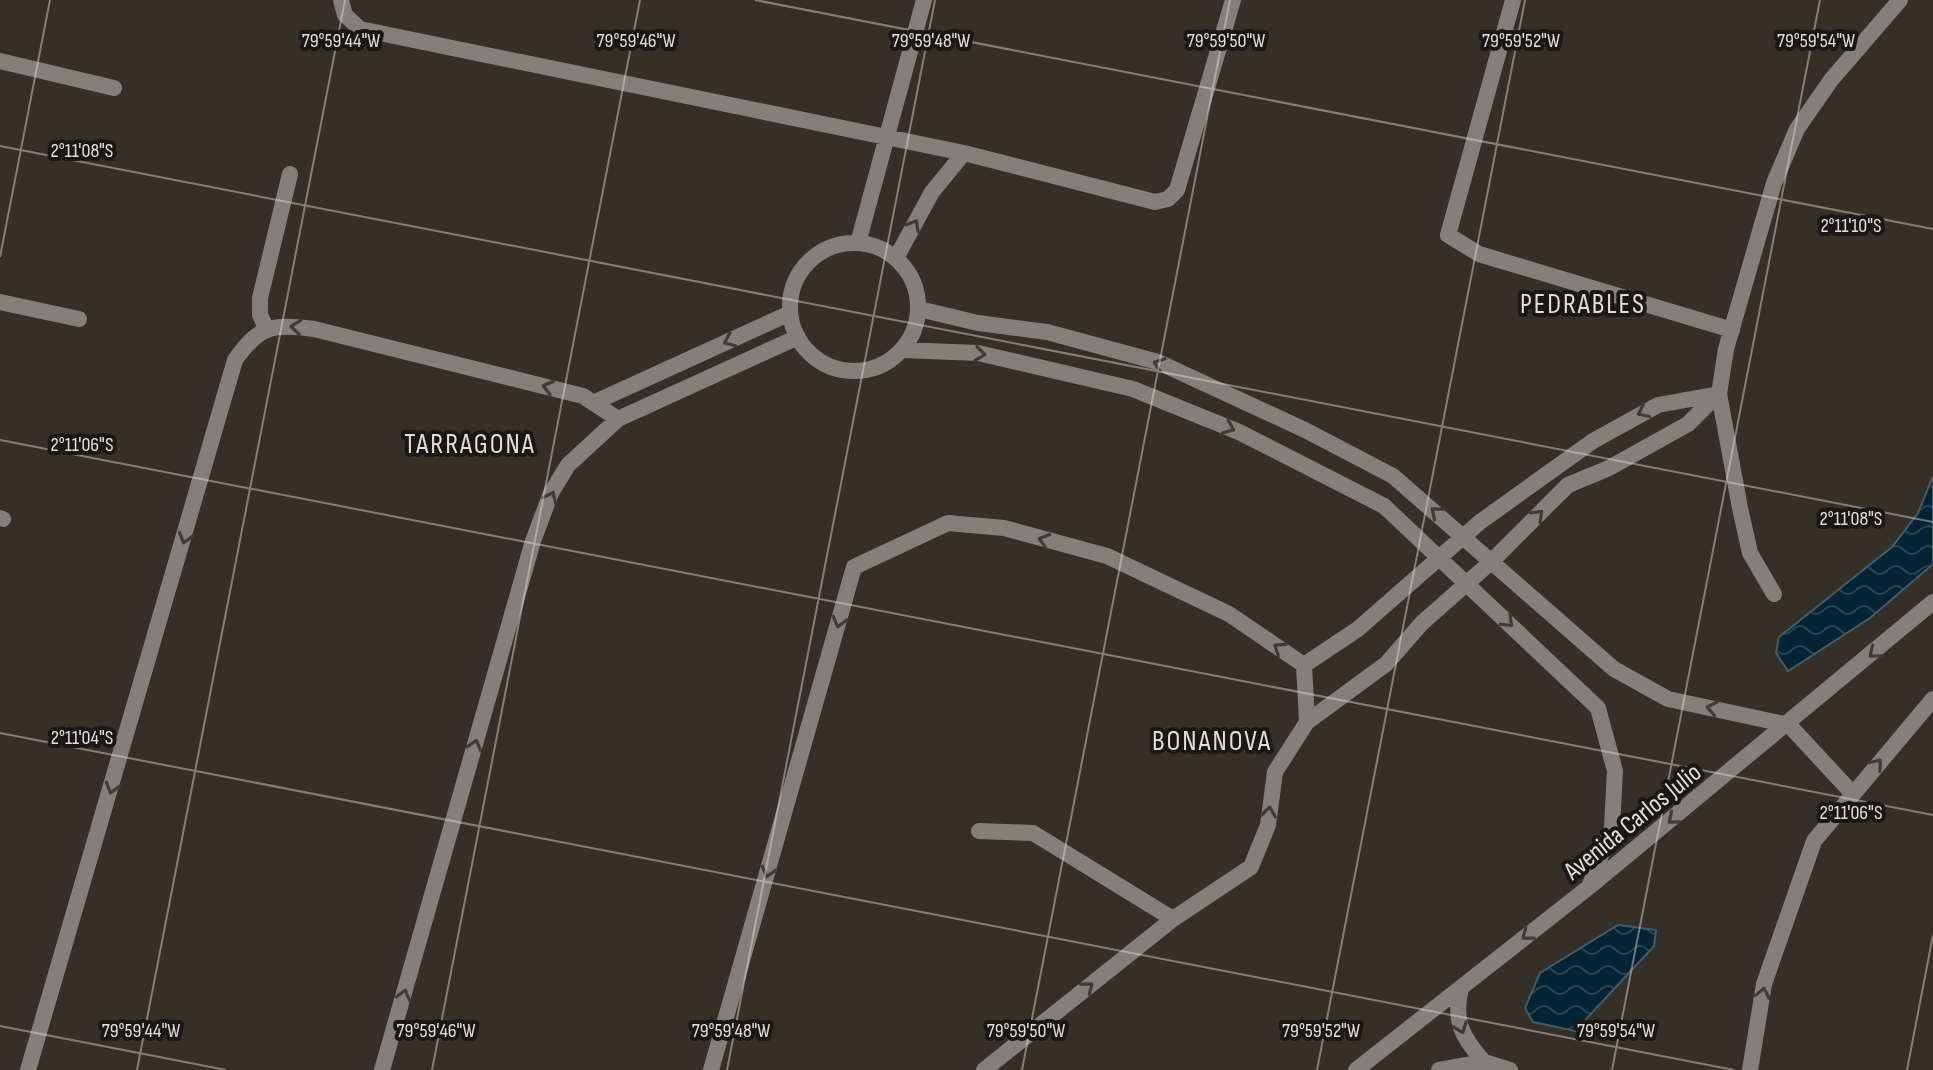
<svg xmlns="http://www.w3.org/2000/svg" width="1933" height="1070" font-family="'Sofia Sans Condensed',sans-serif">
<defs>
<pattern id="water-waves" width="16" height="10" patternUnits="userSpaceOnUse" patternTransform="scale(2)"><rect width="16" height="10" fill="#022435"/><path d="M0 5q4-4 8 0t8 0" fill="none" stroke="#274352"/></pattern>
</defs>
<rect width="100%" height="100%" fill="#343027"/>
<!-- water -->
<path fill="url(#water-waves)" stroke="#455c66" stroke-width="2" d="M1933,476V564L1870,618L1788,671L1776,653L1779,637L1892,547L1918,513Z
M1618,925L1656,930L1654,946L1575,1031L1533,1022L1525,1008L1540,973Z"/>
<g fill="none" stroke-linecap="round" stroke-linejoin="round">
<!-- lane -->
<path stroke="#83807c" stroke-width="16" d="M267,330L260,315V298L290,174"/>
<!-- street -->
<path stroke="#83807c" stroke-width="16" d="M341,0L345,15L360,29L964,153L1155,202L1168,199L1177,190L1233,0
M1513,0L1448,235L1479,254L1732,330
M0,61L114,88
M858,243L924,0
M790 307a64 64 0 1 1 128 0a64 64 0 1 1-128 0Z
M896,258L932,192L964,153
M0,302L79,319
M919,309L978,323L1047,332L1158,362L1305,430L1393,476L1614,669L1668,699L1789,725L1853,794
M903,350L978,353L1133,389L1239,432L1384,506L1598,708L1615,771L1612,827L1589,887
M593,403L788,314
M0,518L3,519
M1774,594L1750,553L1740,508L1719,394L1726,349L1774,183L1797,129L1831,80L1900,0
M1304,665L1307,722
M979,831L1033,833L1173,919
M1461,988C1453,1021 1462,1037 1484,1062
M28,1070L235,360C260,325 272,324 314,329L583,396L618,419
M382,1070L533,541L551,493L568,465L618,419L798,337
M711,1070L854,567L948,523L1004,528L1107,556L1229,614L1304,665L1358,629L1480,522L1593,441L1658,405L1719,394
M984,1070L1173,919L1251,867L1268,825L1275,772L1307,722L1386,664L1422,623L1492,561L1568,485L1609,468L1688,424L1717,395
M1356,1070L1589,887L1933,602
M1439,1070L1484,1062L1510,1070
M1750,1070L1764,984L1814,841L1933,699"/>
</g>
<!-- one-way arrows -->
<defs><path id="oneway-chevron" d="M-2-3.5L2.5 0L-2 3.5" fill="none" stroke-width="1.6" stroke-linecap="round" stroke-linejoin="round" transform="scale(2)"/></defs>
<g stroke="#3f3c38">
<use href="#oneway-chevron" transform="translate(914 225) rotate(-60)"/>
<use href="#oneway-chevron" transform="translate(296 327) rotate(-174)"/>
<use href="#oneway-chevron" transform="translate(729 341) rotate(156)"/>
<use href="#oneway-chevron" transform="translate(980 354) rotate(8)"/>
<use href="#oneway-chevron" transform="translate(1159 364) rotate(-160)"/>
<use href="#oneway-chevron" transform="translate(548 387) rotate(-166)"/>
<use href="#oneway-chevron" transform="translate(1643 412) rotate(154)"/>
<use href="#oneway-chevron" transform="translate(1229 428) rotate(23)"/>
<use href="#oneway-chevron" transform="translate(551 497) rotate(-65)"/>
<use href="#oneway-chevron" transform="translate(1436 512) rotate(-140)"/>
<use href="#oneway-chevron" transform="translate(1538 515) rotate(-45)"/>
<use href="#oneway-chevron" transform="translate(185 538) rotate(106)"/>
<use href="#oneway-chevron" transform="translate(1044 540) rotate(-163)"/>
<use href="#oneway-chevron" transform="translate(839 622) rotate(105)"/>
<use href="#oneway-chevron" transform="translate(1508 622) rotate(44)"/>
<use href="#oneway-chevron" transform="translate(1279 648) rotate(-146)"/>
<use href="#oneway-chevron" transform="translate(1874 653) rotate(140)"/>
<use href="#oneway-chevron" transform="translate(1712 708) rotate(-169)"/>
<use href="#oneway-chevron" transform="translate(475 745) rotate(-74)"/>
<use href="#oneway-chevron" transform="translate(1877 764) rotate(-51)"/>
<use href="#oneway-chevron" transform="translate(112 788) rotate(106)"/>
<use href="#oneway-chevron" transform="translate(1269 812) rotate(-82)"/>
<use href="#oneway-chevron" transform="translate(1673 819) rotate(141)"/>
<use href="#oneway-chevron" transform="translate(768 872) rotate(106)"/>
<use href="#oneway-chevron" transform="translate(1527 935) rotate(142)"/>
<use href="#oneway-chevron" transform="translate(1088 987) rotate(-39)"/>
<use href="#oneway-chevron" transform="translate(1763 993) rotate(-79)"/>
<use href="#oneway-chevron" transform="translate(404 995) rotate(-74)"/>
<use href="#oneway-chevron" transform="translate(1461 1028) rotate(70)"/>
</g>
<!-- ticks -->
<path fill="none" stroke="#e2dfd9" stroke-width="2" stroke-opacity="0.45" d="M755,0L1933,229M0,146L1933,522M0,257L50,0M0,440L1933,815M0,733L1734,1070M0,1026L226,1070M137,1070L345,0M432,1070L640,0M727,1070L935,0M1022,1070L1230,0M1317,1070L1525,0M1612,1070L1820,0M1907,1070L1933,935"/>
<g text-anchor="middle" stroke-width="8" stroke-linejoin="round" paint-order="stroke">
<!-- street labels -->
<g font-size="26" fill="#e2dfd9" stroke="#1a1814">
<text transform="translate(1632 821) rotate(-39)" y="9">Avenida Carlos Julio</text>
</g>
<!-- neighbourhood labels -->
<g font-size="28" letter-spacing="2" fill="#e4dfd4" stroke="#1a1814">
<text x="1583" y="313">PEDRABLES</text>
<text x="470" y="453">TARRAGONA</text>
<text x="1212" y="750">BONANOVA</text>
</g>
</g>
<g font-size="20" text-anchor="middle" fill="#e2dfd9" stroke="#1a1814" stroke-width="8" stroke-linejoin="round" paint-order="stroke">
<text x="341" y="47">79°59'44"W</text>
<text x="636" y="47">79°59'46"W</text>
<text x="931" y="47">79°59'48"W</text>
<text x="1226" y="47">79°59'50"W</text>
<text x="1521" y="47">79°59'52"W</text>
<text x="1816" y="47">79°59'54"W</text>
<text x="82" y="157">2°11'08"S</text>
<text x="1851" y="232">2°11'10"S</text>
<text x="82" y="451">2°11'06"S</text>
<text x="1851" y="525">2°11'08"S</text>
<text x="82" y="744">2°11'04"S</text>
<text x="1851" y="819">2°11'06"S</text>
<text x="141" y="1037">79°59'44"W</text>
<text x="436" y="1037">79°59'46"W</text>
<text x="731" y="1037">79°59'48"W</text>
<text x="1026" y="1037">79°59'50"W</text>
<text x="1321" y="1037">79°59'52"W</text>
<text x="1616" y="1037">79°59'54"W</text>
</g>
</svg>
